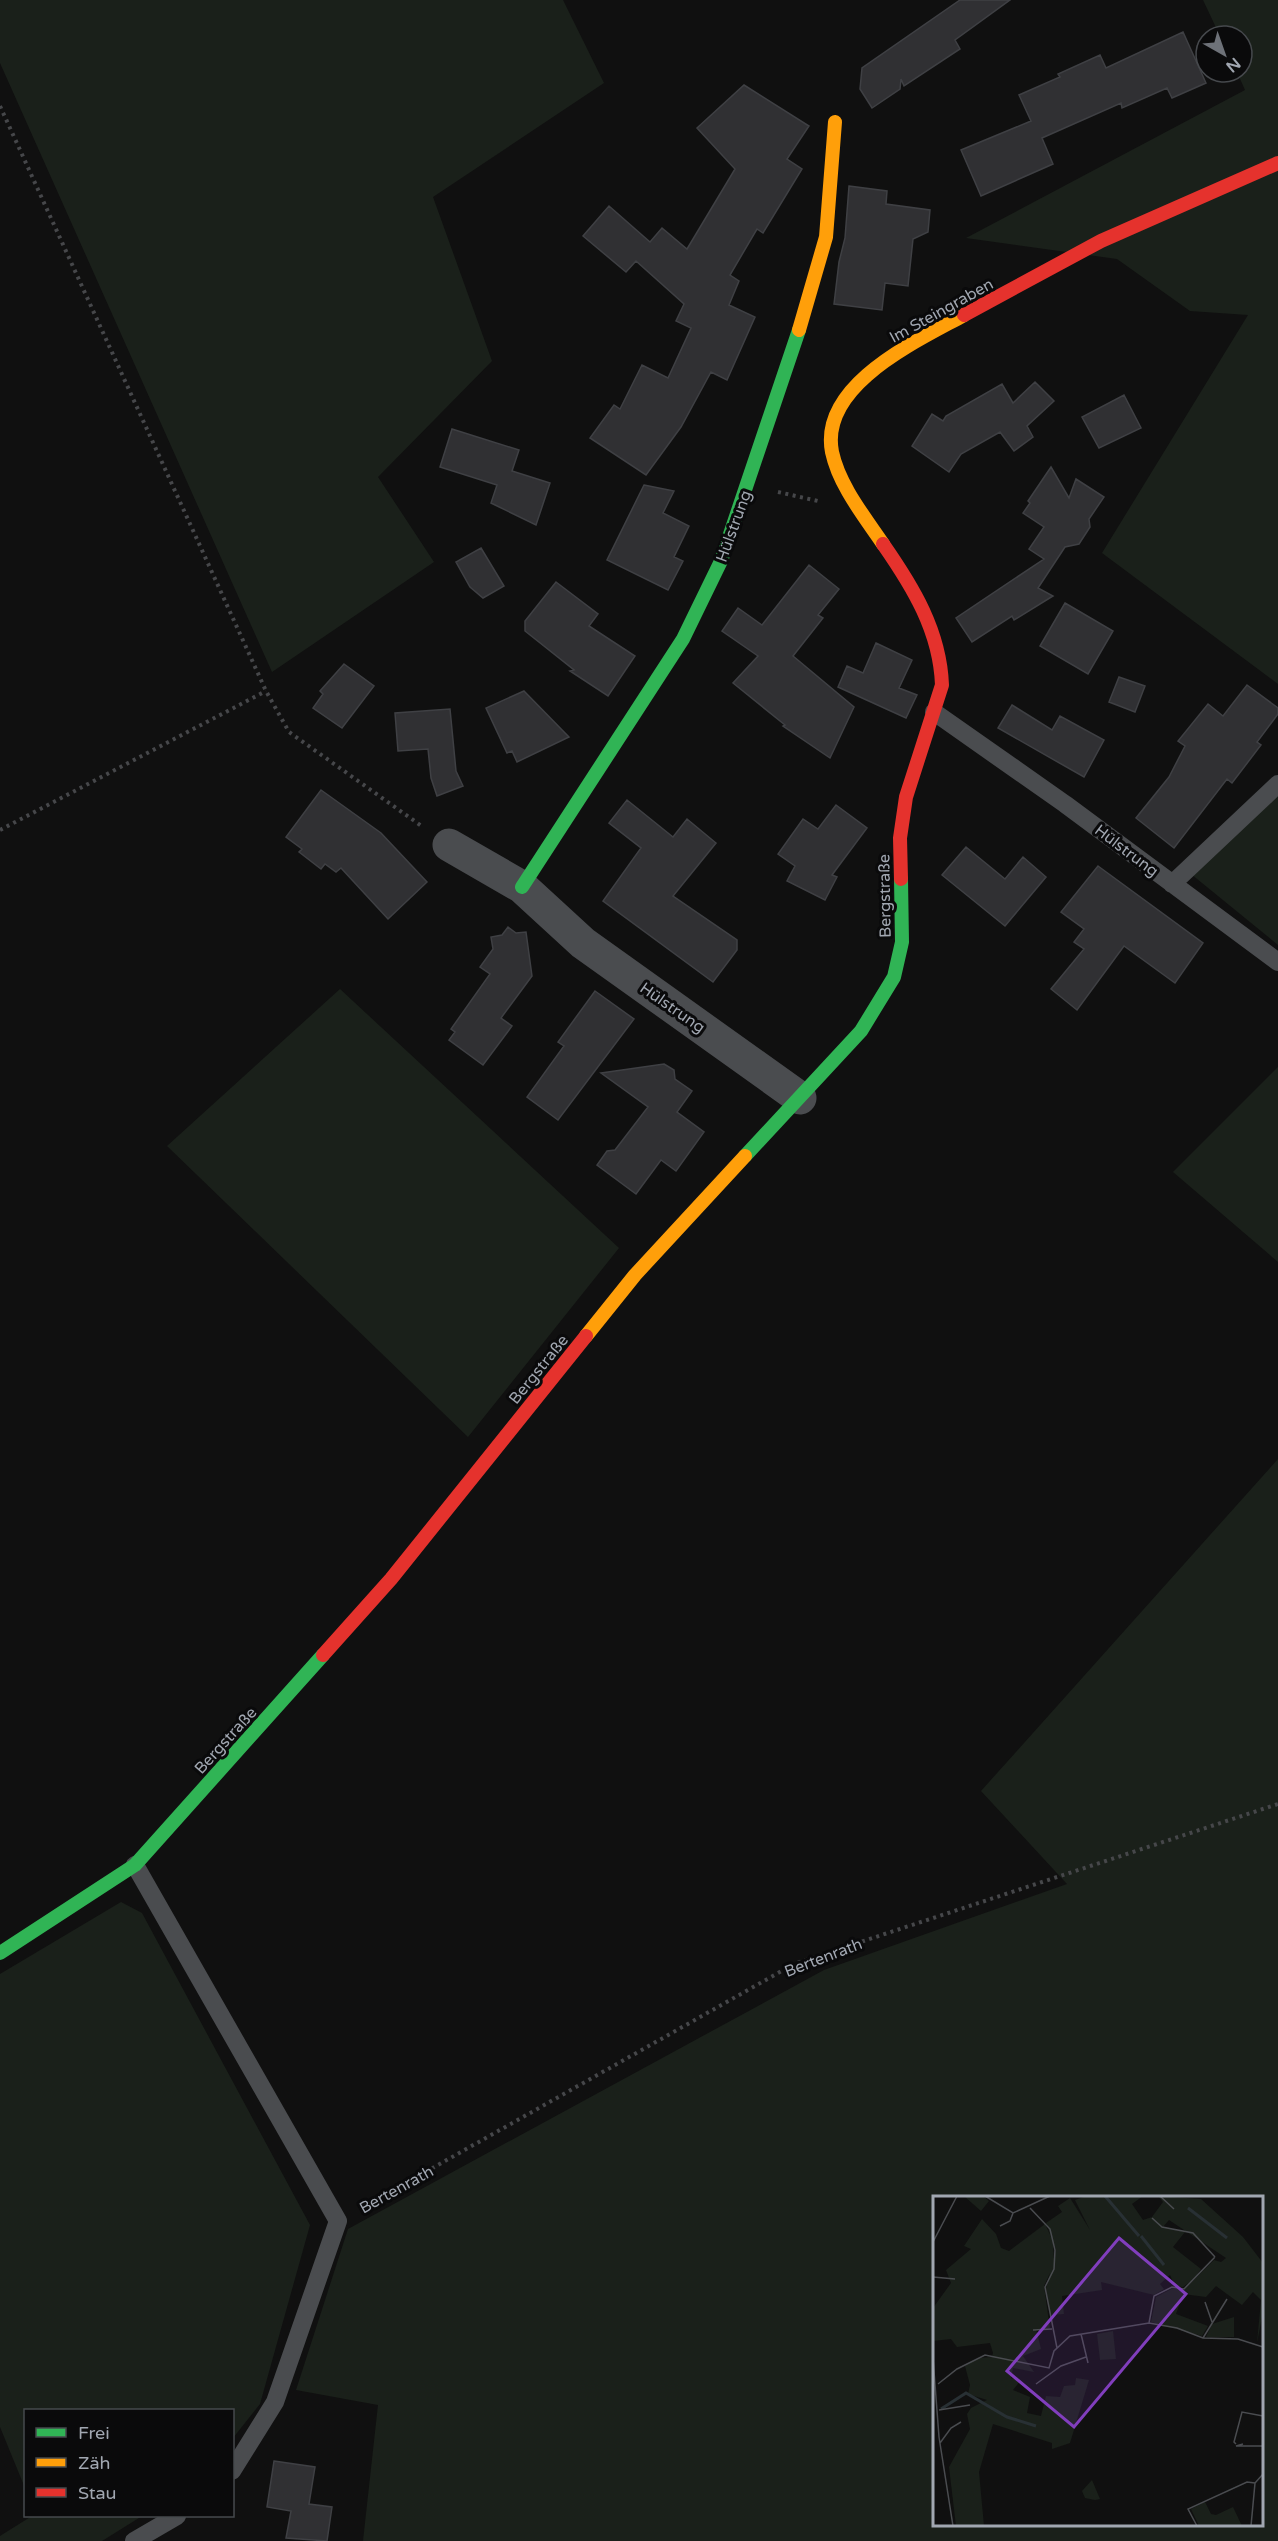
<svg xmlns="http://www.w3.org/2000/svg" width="1278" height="2541" font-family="'Varela Round',sans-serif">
<rect width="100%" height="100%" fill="#101010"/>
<!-- green -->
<path fill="#1a201a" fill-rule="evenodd" d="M0,0H563L604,83L433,197L492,361L378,477L434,562L272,672L0,63Z
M1203,0H1278V684L1102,553L1248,315L1190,311L1117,259L966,238L1245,90L1237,72H1242V36H1220Z
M1278,795V945L1191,874Z
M340,989L619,1248L468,1437L167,1146Z
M1278,1067V1262L1173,1172Z
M1278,1459V2541H363L378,2405L296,2390L348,2229L824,1970L1067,1884L981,1791ZM934,2198H1262V2524H934Z
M121,1902L142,1913L310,2225L260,2404L233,2438L232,2410H26L25,2488L0,2427V1974Z
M32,2516H142L102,2541H0V2536Z"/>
<!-- building -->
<path fill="#303033" stroke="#3f4044" stroke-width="1.5" d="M960,0H1010L955,40L960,49L904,86L901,79L900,89L872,108L860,89L862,68Z
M1183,32L1206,83L1172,98L1167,88L1122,108L1121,103L1042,138L1053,164L981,196L961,150L1031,121L1019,95L1060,77L1058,74L1100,55L1106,68Z
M744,85L809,126L787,159L802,169L763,233L757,229L730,275L739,281L729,305L755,317L727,380L711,372L681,427L646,475L590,438L614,405L620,409L642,365L668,378L691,328L676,321L684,304L636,261L626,272L583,236L609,206L650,242L662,228L687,249L735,169L697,128Z
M849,186L887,191L886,204L930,210L928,232L913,239L908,286L885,283L882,310L834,304L839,262L845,238Z
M1035,382L1054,401L1027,426L1033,437L1014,451L1000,432L961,454L949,472L912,446L932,414L943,421L946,416L1002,384L1013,403Z
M1124,395L1141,428L1099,448L1082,417Z
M452,429L519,450L512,471L550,483L536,525L491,503L497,485L440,467Z
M1051,467L1069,498L1076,479L1104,497L1089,519L1090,527L1079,544L1065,547L1038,588L1053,596L1014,620L1012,616L972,642L956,618L1044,559L1029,549L1044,527L1023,513L1030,503L1028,501Z
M644,485L674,491L663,513L689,526L674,557L683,561L668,590L607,560Z
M481,548L504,586L483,598L470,587L456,562Z
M809,565L839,589L818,615L823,618L793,656L854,707L830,758L783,726L785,725L733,683L758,656L722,631L738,608L762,625Z
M556,582L598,614L589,626L635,656L608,696L570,671L574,670L525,631V621Z
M1065,603L1113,631L1088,674L1040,646Z
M876,643L912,660L899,688L917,695L906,718L838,687L847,666L863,673Z
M344,664L374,686L342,728L313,708L323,694L320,691Z
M1119,677L1145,686L1135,712L1109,702Z
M1247,685L1278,708V714L1257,742L1261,745L1232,783L1227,779L1174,848L1136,818L1169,777L1185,746L1178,741L1208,704L1223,716Z
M524,691L569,737L517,762L512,751L507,753L486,708Z
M1012,705L1052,730L1060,716L1104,740L1084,777L998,728Z
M450,709L456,771L463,786L437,796L431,778L428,749L398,751L395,713Z
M321,790L381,833L427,882L388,919L341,868L336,872L325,864L321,869L299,852L302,849L286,837Z
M627,800L673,837L687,819L716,843L673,896L737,940V950L713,982L603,901L641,848L609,823Z
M836,805L867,828L832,875L837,877L825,900L787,881L795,866L778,854L803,819L818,829Z
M966,847L1005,879L1023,857L1046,877L1005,926L942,875Z
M1098,866L1203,943L1175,983L1124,946L1077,1010L1051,989L1084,949L1074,942L1084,929L1061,912Z
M508,927L516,933L526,932L532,976L501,1018L512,1026L483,1065L449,1040L455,1032L451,1029L490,974L480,967L493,949L491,937L502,935Z
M595,991L634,1019L558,1120L527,1097L564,1046L558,1042Z
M664,1064L674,1070L675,1079L692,1091L677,1112L704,1132L676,1171L661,1160L636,1194L597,1165L607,1151L615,1150L648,1107L601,1073Z
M274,2461L315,2467L309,2504L332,2507L327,2541L286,2538L291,2511L267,2507Z"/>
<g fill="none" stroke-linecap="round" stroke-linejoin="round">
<!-- path -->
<path stroke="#46474a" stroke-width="4" stroke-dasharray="3 4.5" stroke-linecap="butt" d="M0,106L266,691L289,732L423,827
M778,492L818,501
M0,830L266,691
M360,2209L794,1964L1278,1804"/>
<!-- lane -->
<path stroke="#4a4c4f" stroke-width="18" d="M934,712L1065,804L1278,962
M1172,884L1278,784
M135,1865L338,2221L275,2402L232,2471
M134,2541L177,2516"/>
<!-- street -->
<path stroke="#4a4c4f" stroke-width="33" d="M449,845L522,887L583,943L800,1098"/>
<!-- fast -->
<path stroke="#30b455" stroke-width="14" d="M522,887L683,639L721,561L799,330
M745,1156L861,1031L894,977L902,942L901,879
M0,1953L135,1865L323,1655"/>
<!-- slow -->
<path stroke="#ff9f0a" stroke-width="14" d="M799,330L826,237L835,122
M883,544C864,516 839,485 832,452C819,385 917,341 964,315
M586,1336L635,1275L745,1156"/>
<!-- jam -->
<path stroke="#e5322d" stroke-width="14" d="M964,315L1101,241L1278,163
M883,544C913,587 940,631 942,685L906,797L900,838L901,879
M323,1655L391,1579L586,1336"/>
</g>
<g text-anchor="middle" stroke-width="6" stroke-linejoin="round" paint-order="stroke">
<!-- street labels -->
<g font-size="16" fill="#a1a7b1" stroke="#0a0a0b">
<text transform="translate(941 310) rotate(-29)" y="6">Im Steingraben</text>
<text transform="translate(733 526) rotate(-70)" y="6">Hülstrung</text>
<text transform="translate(1127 850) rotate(37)" y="6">Hülstrung</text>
<text transform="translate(884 896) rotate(-91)" y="6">Bergstraße</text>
<text transform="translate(673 1007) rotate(35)" y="6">Hülstrung</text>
<text transform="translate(538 1369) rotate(-51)" y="6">Bergstraße</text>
<text transform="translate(225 1740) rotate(-48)" y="6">Bergstraße</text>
<text transform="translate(823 1957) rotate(-21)" y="6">Bertenrath</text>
<text transform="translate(396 2189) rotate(-29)" y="6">Bertenrath</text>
</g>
</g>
<!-- overview -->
<g transform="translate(933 2196)">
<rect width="330" height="330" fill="#101010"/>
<path d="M31,0H50L56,5L48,15ZM153,0H210L199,8L210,24L219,21L230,6L225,0L268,3L310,41L330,67V116L324,147L328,104L320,96L309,109L283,90L273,101L250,98L243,118L275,130L269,140L218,126L223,101L240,92L251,94L281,64L288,66L293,62L236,24L230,31L252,36L240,51L268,73L261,83L250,91L242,90L237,79L227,88L231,93L221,99L168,86L169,94L129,100L131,118L117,119L113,92L123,54L113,27L129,16L125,10L137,2L157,34L142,4ZM49,23L63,38L68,52L76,55L112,28L120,45L121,68L111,90L117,133H103L108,153L90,160L101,176L80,172L78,182L88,184L80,194L97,201L94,217L108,220L113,200L127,201L131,190L142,189L143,182L156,184L137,247L119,253V247L60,228L46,276L51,330H23L16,271L37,233L34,218L38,212L54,204L35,198L37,189L32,170L45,162L59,161L60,157L57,147L24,151L18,143L0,145V112L18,87L13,74L38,53L31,50ZM301,121V141H273L279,128ZM180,135L183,163L167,164L164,138ZM159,284L167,303L162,304L152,302L149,295ZM272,306L278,318L283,319L300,311L309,330H266L258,313Z" fill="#1a201a"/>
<path fill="none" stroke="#283034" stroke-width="3" d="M172,0L206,40M255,12L294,42M208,40L231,69M8,213L33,197L74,221L103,230"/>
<path fill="none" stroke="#4a4c50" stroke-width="1.5" d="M52,0L80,17L117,0M227,0L241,13M97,12L117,33L122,54L121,73L112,91L124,152M219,22L229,31L260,37L282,61M67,30L77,25L80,17M0,46L24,0M0,81L22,83M272,106L279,126M216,127L221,100L239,91L251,93L282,61M100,134L119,133M148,138L155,167M270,142L294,103M0,162L6,241L20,330M5,188L24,173L52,159L116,172L121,155L137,140L216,127L244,132L270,142L305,143L330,151M103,188L128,170L153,161M6,214L37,209M7,247L18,232L28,226M303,248L301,246L309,216L330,220M310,248L303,250H330M264,330L255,313L314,286L322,287M318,330L322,287L330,278"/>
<path fill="#813ebd" fill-opacity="0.15" stroke="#813ebd" stroke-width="3" d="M186,42L253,98L141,231L74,175Z"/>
<rect width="330" height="330" fill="none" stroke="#a1a7b1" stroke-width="3"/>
</g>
<!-- legend -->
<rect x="24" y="2409" width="210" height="108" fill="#0a0a0b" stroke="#46494d" stroke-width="1.5"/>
<rect x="36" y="2428" width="30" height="9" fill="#30b455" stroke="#46494d" stroke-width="1.5"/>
<text x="78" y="2439" font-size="18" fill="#a1a7b1">Frei</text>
<rect x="36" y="2458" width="30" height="9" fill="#ff9f0a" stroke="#46494d" stroke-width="1.5"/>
<text x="78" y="2469" font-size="18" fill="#a1a7b1">Zäh</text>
<rect x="36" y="2488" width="30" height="9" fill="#e5322d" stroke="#46494d" stroke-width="1.5"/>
<text x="78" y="2499" font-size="18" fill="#a1a7b1">Stau</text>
<!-- north arrow -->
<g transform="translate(1224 54) rotate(140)"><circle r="28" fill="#0a0a0b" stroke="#46494d" stroke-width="1.5"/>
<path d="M0-4.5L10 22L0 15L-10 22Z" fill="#6e7279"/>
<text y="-9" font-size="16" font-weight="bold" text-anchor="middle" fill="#a1a7b1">N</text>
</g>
</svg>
